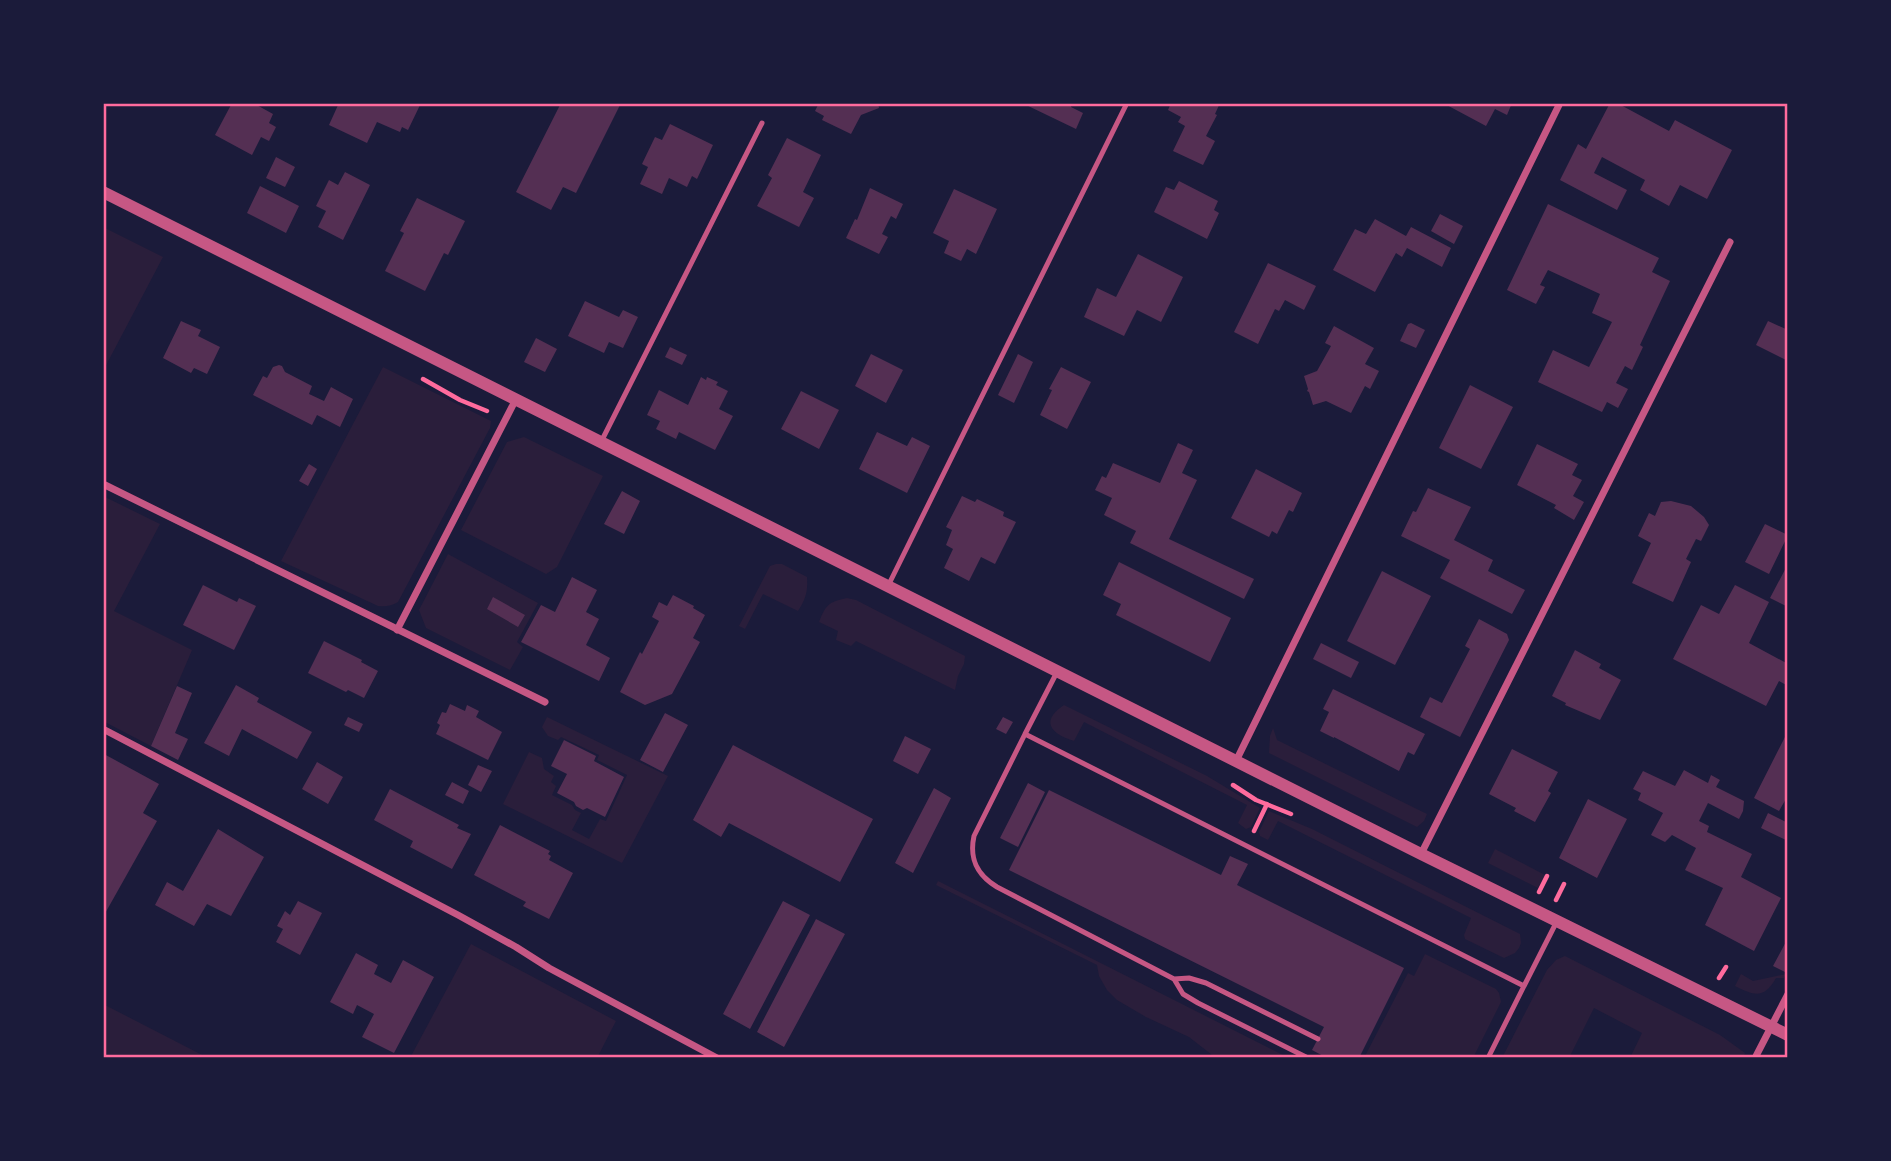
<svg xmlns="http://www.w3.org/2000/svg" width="1891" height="1161" font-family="Jost,sans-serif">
<rect width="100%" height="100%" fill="#1b1b3a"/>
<!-- green -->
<path fill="#2a1e3b" d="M103,227L163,257L103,371Z
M383,367L491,421L490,428L398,602C391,606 386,607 378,606L281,561Z
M524,437L603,476L557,567L546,574L461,530L507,442Z
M103,496L160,524L114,611L192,650L151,746L103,721Z
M448,554L538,603L517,642L523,647L510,670L426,628L419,610Z
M776,564H782L807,577C808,591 806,599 798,611L763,594L745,629L739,626L770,566Z
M847,598L856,600L965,656L964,664L958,676L955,690L856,641L851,646L836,640L838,631L819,622C826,605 828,602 847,598Z
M1064,705L1207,776L1260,808L1251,827L1246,829L1238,823L1247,805L1084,722L1074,741C1052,734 1039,722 1064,705Z
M547,717L668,776L622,863L503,804L529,752L542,758L544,769L554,776L551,782L556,786L552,795L572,805L575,810L581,813L572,830L589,839L600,819L606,821L627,775L597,760L599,755L561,737L558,740L548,736L542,727Z
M1273,728L1277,740L1427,814L1424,821L1417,827L1269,753L1270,736Z
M1269,811L1312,829L1520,934L1521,943L1519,948L1515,953L1504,958L1465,939L1464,935L1471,918L1278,821L1268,840L1260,836L1259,832Z
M1495,849L1545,875L1538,888L1488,863Z
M938,881L1289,1058H1216L1189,1037L1146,1017L1117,1000L1107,990L1099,976L1097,965L936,885Z
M471,944L616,1021L597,1058H410Z
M1425,954L1496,989L1499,993L1501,1002L1473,1058H1364L1408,973L1414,976Z
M1565,956L1720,1035L1745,1053L1743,1058H1630L1642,1033L1594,1008L1570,1056L1573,1058H1502L1547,970L1556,960Z
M1741,974L1753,981L1786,974L1784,978H1776C1764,999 1755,996 1735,986Z
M103,1004L208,1058H103Z"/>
<!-- building -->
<path fill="#542f53" d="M232,103H253L273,114L269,123L276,127L269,141L261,137L252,155L215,135Z
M339,103H421L408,130L402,127L400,132L377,122L367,143L329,125Z
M561,103H621L576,193L563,187L551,210L516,192Z
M819,103H878L879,108L861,115L851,134L822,120L824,116L815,111Z
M1022,103H1072L1071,107L1083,113L1076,129Z
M1171,103H1220L1215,114L1217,115L1206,136L1215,141L1203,165L1173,151L1185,126L1178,122L1181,117L1168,110Z
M1443,103H1512L1507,115L1495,109L1486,126Z
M1610,103H1617L1669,131L1675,120L1732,150L1707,199L1680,185L1669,206L1640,190L1645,180L1602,157L1594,173L1627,190L1617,210L1560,180L1578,144L1586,149Z
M670,124L713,145L697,179L692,176L687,187L669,178L662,194L640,184L648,167L642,164L655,137L662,140Z
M787,138L821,155L803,192L814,198L799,227L757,206L772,178L768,175Z
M276,157L295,167L285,187L266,178Z
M345,172L370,185L343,240L318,227L326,211L316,206L329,180L338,185Z
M1179,181L1218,201L1214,210L1219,213L1207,239L1154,212L1166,187L1174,190Z
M260,186L299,206L286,233L247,213Z
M870,188L903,204L896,219L891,216L882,234L888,237L879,254L846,238L855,219L857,220Z
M954,189L997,209L976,254L967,249L961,261L944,253L949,241L933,233Z
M417,198L465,221L448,255L444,253L425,291L385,271L404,233L400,231Z
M1548,204L1659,258L1652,272L1670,281L1640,345L1643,347L1632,370L1625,366L1616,383L1628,389L1618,408L1607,402L1602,412L1538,382L1553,350L1589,367L1612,322L1592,313L1600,294L1548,270L1540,285L1545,287L1536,304L1507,290Z
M1440,214L1463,226L1454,244L1431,231Z
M1375,219L1406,236L1411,227L1451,248L1442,267L1407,248L1402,257L1396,253L1375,292L1333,270L1355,229L1366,234Z
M1138,254L1183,277L1161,322L1137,310L1124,336L1084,317L1097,288L1116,297Z
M1268,263L1316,286L1304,310L1285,300L1279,311L1275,309L1258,344L1234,332Z
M585,301L619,317L623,310L638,317L623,348L609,342L604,353L568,336Z
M181,321L201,330L198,336L220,347L207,374L194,368L191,373L163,358Z
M1768,321L1788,330V361L1756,345Z
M1411,323L1425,330L1416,348L1400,341L1408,324Z
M1334,326L1374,348L1365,364L1379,371L1370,389L1365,386L1351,413L1326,401L1313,405L1309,392L1307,391L1308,389L1304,376L1317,371L1331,346L1325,343Z
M536,338L557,349L545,372L524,362Z
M670,347L687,355L682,365L665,357Z
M871,354L903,370L886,403L855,386Z
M1018,354L1033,362L1014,403L998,395Z
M279,365L282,366L285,372L312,386L309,394L324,401L331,387L353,399L340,427L317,415L312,425L253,395L263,376L267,378L273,367Z
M1061,367L1091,382L1067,429L1040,415L1052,390L1049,389Z
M701,377L706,380L707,377L718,382L716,385L728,391L719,409L733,416L715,450L679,432L676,439L656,429L660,421L647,415L659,390L688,405Z
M1470,385L1513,407L1481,469L1439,448Z
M801,391L839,410L819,449L781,429Z
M877,432L907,446L912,437L930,446L907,493L859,469Z
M1178,443L1193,450L1182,473L1197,480L1169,539L1254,579L1244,599L1130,543L1136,531L1104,515L1112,498L1095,490L1102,476L1106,478L1113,463L1160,483Z
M1537,444L1578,464L1572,475L1582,480L1573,496L1584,502L1574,520L1554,508L1556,505L1517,485Z
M309,464L317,469L308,486L299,481Z
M1256,469L1302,493L1293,512L1289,510L1277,534L1272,531L1269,537L1231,518Z
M1428,488L1471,507L1454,540L1493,560L1488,571L1525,590L1512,614L1440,578L1450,560L1401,536L1413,511L1416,512Z
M622,491L640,501L624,534L604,524Z
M962,496L975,502L977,499L1004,512L1003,516L1016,522L995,564L981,557L969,581L944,568L953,549L946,545L952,530L946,527Z
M1671,501L1691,506L1704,517L1709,525L1701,541L1696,539L1686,559L1691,562L1673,602L1632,583L1651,543L1638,536L1649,513L1655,516L1661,502Z
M1765,524L1788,535L1769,574L1745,562Z
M1119,562L1231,618L1210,662L1116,615L1121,604L1103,595Z
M1788,564V607L1770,598Z
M1382,571L1431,596L1395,665L1347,641Z
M572,577L597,590L586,612L599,619L586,645L610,658L599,681L521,642L541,605L555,612Z
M203,585L237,602L239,598L256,606L234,650L183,625Z
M1735,585L1769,602L1749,643L1788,664V686L1779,681L1766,706L1673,659L1701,605L1719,614Z
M673,595L694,606L693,608L705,615L693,638L700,642L672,694L645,705L620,692L640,652L642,654L659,621L652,617L659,602L667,606Z
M493,597L525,615L518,627L487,609Z
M1479,619L1507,634L1509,640L1460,737L1420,717L1430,697L1442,703L1470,649L1465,646Z
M324,641L362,660L361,662L378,671L364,698L348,690L346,692L308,673Z
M1321,643L1359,662L1351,678L1313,659Z
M1575,650L1601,664L1599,668L1621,680L1600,720L1565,705L1566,703L1552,696Z
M236,685L259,698L257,702L312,732L297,759L242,729L229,756L204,743Z
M177,686L192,693L175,733L188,739L178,760L151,746Z
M1333,689L1425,734L1414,755L1408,752L1399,771L1334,737V738L1320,731L1329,712L1323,709Z
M450,704L465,711L467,705L479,711L476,717L502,732L488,760L436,734L440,725L437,723L442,712L446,713Z
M665,713L688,725L663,772L640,760Z
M348,717L363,724L359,732L344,725Z
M1003,717L1013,722L1006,734L996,729Z
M1788,731V797H1787L1779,811L1754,798Z
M905,736L931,749L918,774L893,761Z
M564,740L596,756L594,761L624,777L605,817L587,808L583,810L576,806L574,802L557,793L567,774L551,766Z
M733,745L873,819L840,882L729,823L721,837L693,820Z
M1512,749L1558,772L1548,791L1551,793L1535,822L1514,811L1516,808L1489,794Z
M104,754L159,784L143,813L157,821L103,917Z
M317,762L343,777L328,804L302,789Z
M478,765L492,771L481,792L468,785Z
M1684,770L1708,783L1711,775L1720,780L1716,787L1744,801L1743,811L1739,819L1708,803L1699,821L1709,826L1707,832L1752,854L1741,877L1781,898L1754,951L1705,925L1723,888L1685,870L1696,848L1672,835L1665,842L1651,835L1663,813L1638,800L1641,793L1633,789L1643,771L1675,786Z
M452,782L469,791L463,804L445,795Z
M1028,783L1045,792L1018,847L1000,838Z
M934,788L951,798L913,873L895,863Z
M390,789L459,825L457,828L471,834L452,869L410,847L413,841L374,820Z
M1049,790L1221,875L1230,856L1248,864L1237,885L1404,968L1359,1058H1327L1312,1050L1324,1027L1009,870Z
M1588,799L1627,819L1597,878L1559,858Z
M1768,813L1788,823V841L1761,828Z
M500,825L550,851L548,854L551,856L549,860L573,873L549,919L523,906L526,902L474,875Z
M218,829L264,857L231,916L207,904L194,926L155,905L167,882L183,891Z
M298,901L322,913L300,955L276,942L283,929L277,926L285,911L290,915Z
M783,901L810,915L750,1029L723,1014Z
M816,919L845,934L784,1047L757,1032Z
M1788,938V967L1785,972L1773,966Z
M356,953L378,965L374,974L391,983L403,960L434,977L394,1053L362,1037L374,1014L357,1005L353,1014L330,1002Z"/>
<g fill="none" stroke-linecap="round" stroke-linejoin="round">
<!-- path -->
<path stroke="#ff6b9d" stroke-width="4.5" d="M423,379L460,400L487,411
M1233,785L1256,800L1291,814
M1254,831L1267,804
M1539,892L1547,876
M1556,900L1564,884
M1719,978L1726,967"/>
<!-- service -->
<path stroke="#c65784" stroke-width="5" d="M601,442L762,123
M888,586L1127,103
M1057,672L1025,734L1524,986L1556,923
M1025,734L974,836C969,859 977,875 997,887L1174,979L1183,994L1198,1003L1308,1058
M1174,979L1189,978L1206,983L1318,1039
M1488,1058L1524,986"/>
<!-- minor -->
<path stroke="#c65784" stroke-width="7" d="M103,484L545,702
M397,630L516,399
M103,729L458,915L516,947L549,968L717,1058
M1236,761L1560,103
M1421,854L1730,242
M1755,1058L1788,994"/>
<!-- tertiary -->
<path stroke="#c65784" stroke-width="12" d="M103,192L1421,854L1788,1035"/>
</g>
<!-- border -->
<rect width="1891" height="1161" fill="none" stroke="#1b1b3a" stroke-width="210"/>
<rect x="105" y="105" width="1681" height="951" fill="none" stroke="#ff6b9d" stroke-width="2.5"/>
</svg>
